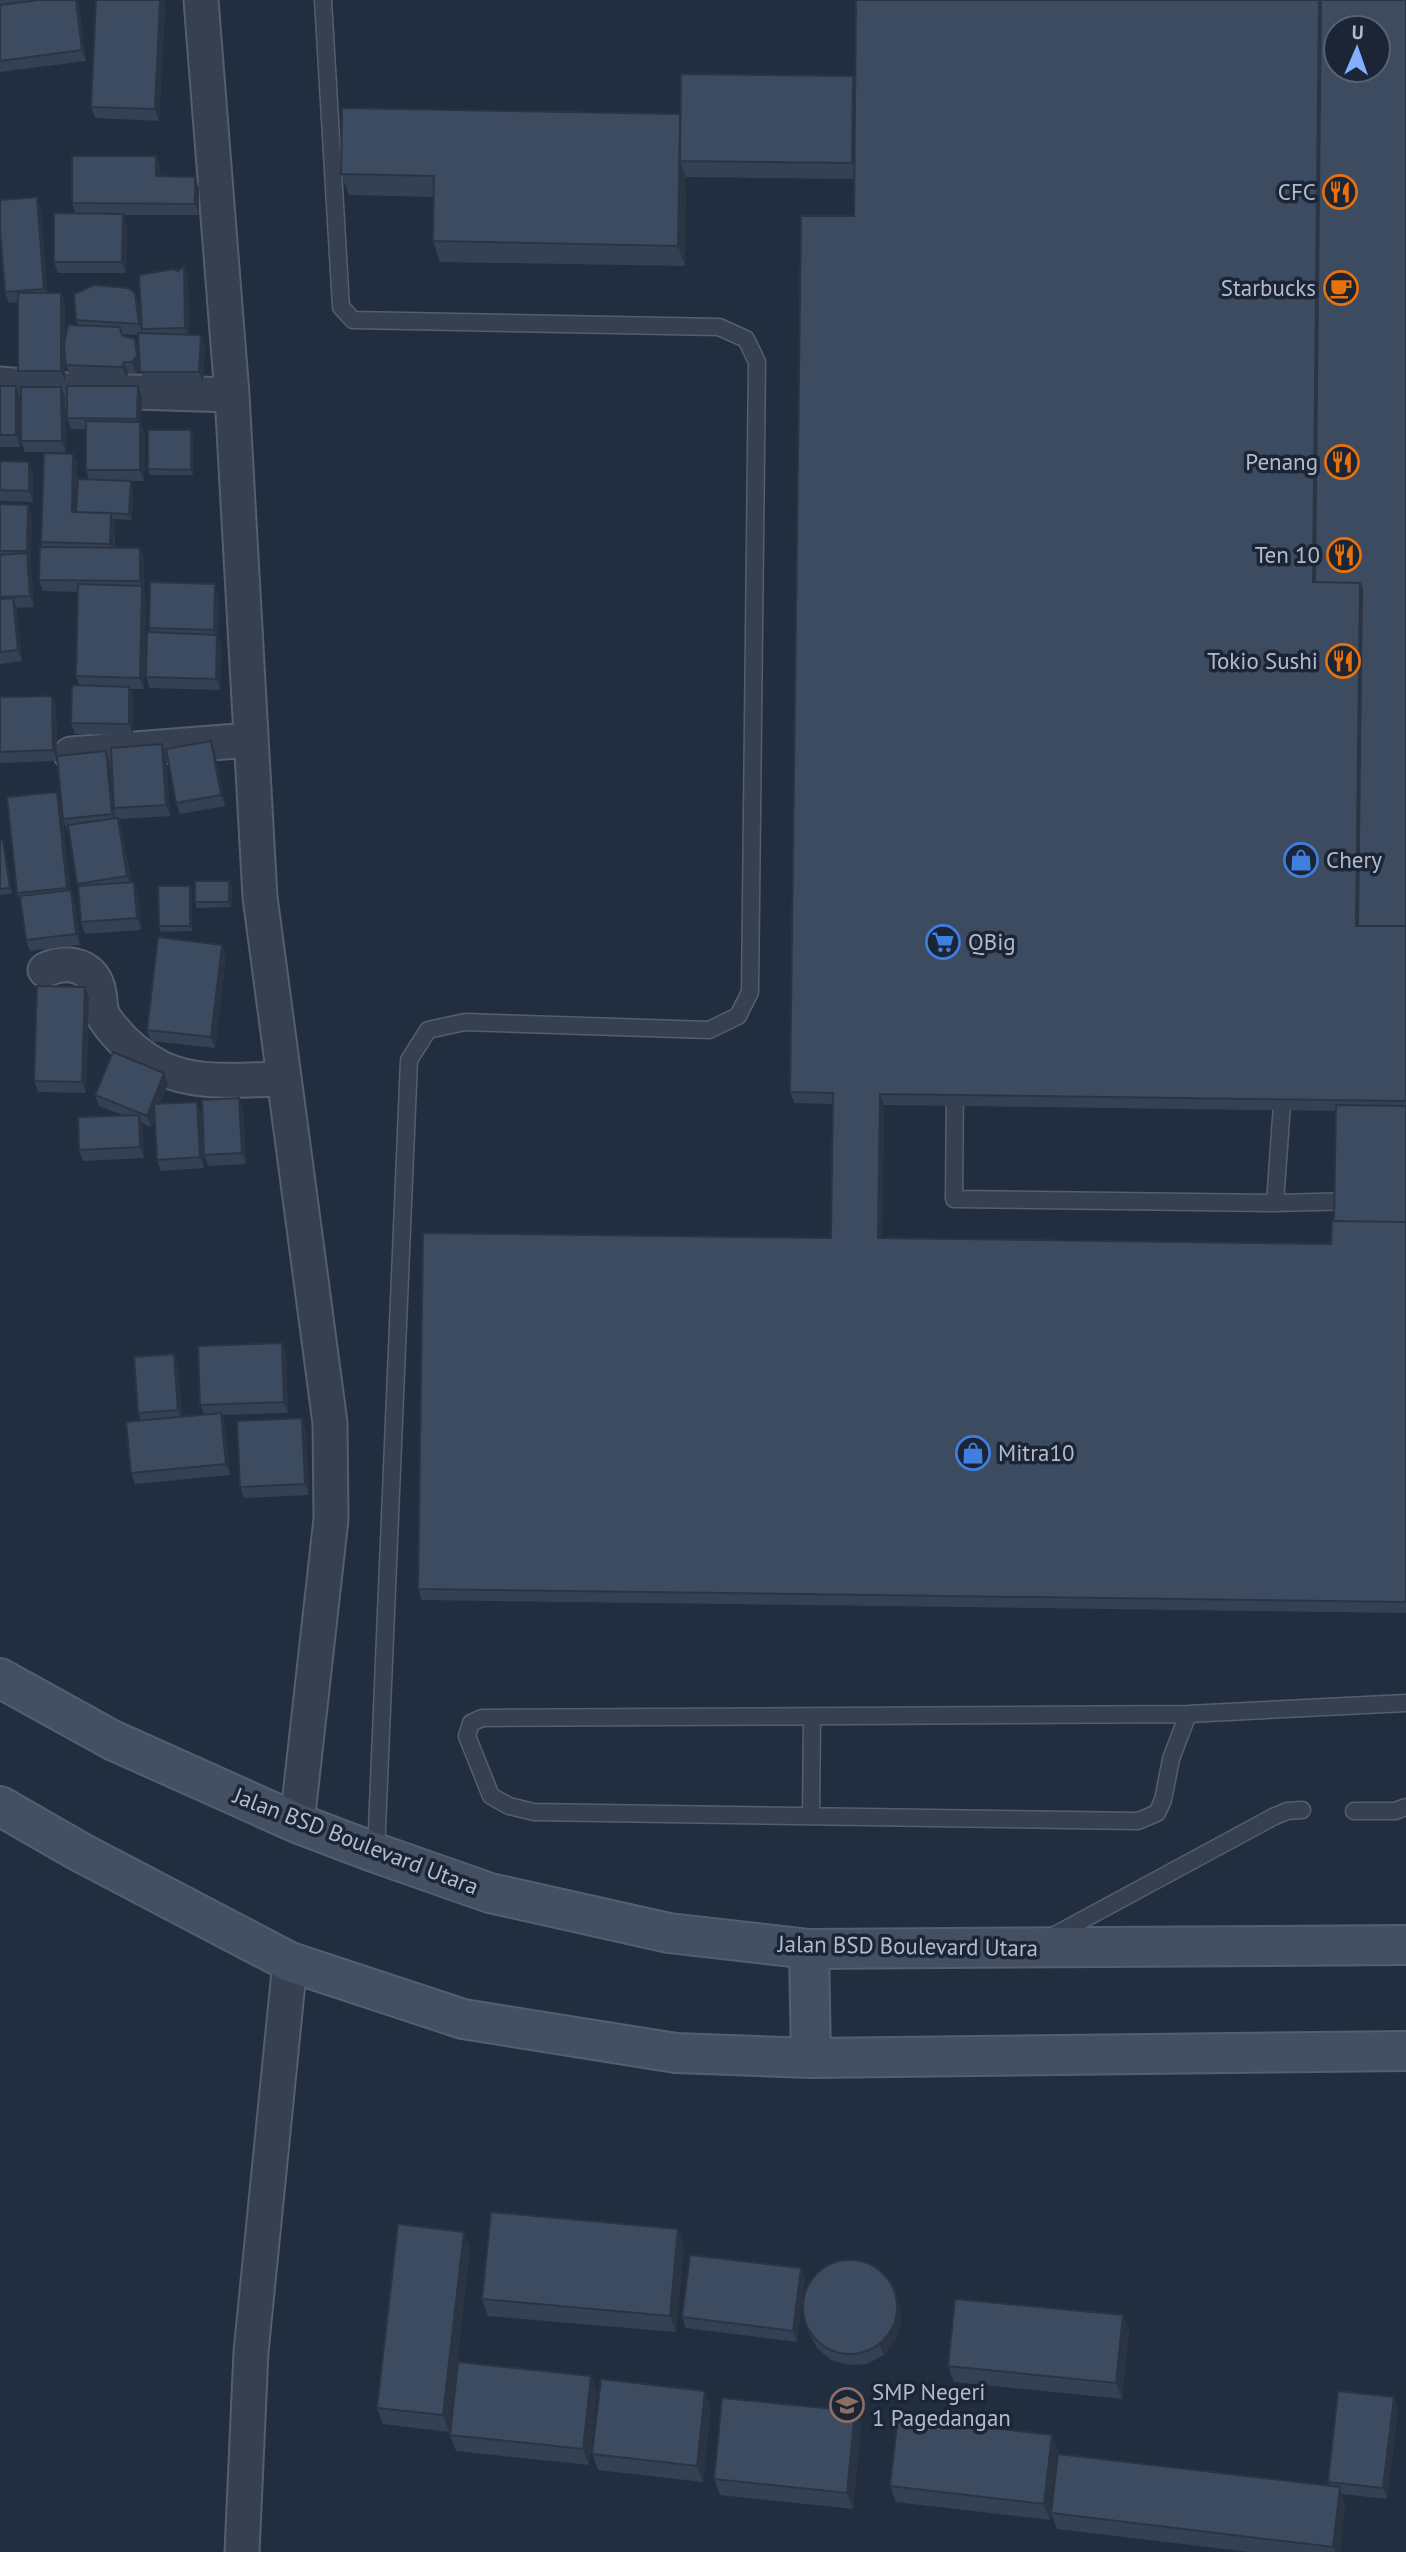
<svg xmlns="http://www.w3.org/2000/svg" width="1406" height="2552" font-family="'PT Sans',sans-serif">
<rect width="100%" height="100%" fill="#212e40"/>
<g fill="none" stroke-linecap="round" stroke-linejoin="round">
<!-- lane casing -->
<g stroke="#545e6e" stroke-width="19">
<path id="lane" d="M323,0L341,307L353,320L719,327L746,339L757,362L750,992L738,1016L709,1030L465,1022L428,1030L409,1060L376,1853
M955,1084L954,1199L1275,1203L1356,1201
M1275,1203L1283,1090
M1188,1714L1171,1759L1163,1800L1157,1813L1138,1821L534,1812L509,1806L491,1796L467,1736L471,1723L482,1718L1188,1714L1406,1703
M1354,1811H1395L1406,1807
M811,1815L812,1717
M1051,1937L1273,1817L1287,1811L1302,1810"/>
</g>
<!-- street casing -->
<g stroke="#545e6e" stroke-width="37">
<path id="street" d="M201,0L232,395L260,897L330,1423L331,1519L297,1823
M0,384L67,390L232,395
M71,754L250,740
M45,970C67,959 95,965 99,993C101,1003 99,1010 105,1019C119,1039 139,1057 161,1068C198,1086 244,1079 284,1079
M242,2552L251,2352L290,1962"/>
</g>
<!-- secondary casing -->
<g stroke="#545e6e" stroke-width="42">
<path id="secondary" d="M0,1678L112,1740L297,1823L376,1853L490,1893L669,1933L809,1949L1406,1945
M0,1806L80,1852L290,1962L463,2019L676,2053L811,2058L1406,2051
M809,1949L811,2058"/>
</g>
<!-- lane -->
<use href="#lane" stroke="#364050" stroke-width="16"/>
<!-- street -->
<use href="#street" stroke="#364050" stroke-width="33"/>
<!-- secondary -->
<use href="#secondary" stroke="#434f63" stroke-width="38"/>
</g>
<!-- wall -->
<path fill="#344053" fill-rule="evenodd" d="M0,0H77L79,6L86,61L0,72Z
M96,0H163L165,5L159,121L95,118L91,107Z
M1406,0V1613L422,1600L418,1589L831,1238L833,1104L794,1103L790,1092L854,216V179L686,177L685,266L440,262L433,241L434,197L349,195L341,174L681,117L853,76L855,81ZM884,1105L1336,1111L1334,1221L1331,1244L882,1238Z
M156,156L160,167V176L195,177L199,188V215H123L127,225L126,273H58L54,262L75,213L72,203Z
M41,208L47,293H61L65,304V343L79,326L76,320L135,293L139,304L142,329L178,271L184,266L188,277L189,334L201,335L205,346L203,383H144L140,368L136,373H128L127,378L70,376L66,365L65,353V382H22L18,371V302L9,303L5,292ZM122,334L138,335L139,350L135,339L123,336Z
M0,386H16L20,397V447H0Z
M61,387L65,398L66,452H25L21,441Z
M142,397L141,424L145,433L144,481H131L133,486L132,520L114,519L115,524V548H140L144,559V590L146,597L144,689H130L133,698V735L75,734L71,723L79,685L76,676L78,592L43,591L39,580L43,547L41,542L73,454L77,465L76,512L89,479L86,470V429H71L67,418Z
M193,436V475H150L148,469Z
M0,461L29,462L33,474V502L0,501Z
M0,504L32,516L30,562L34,607L16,608L22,661L0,664Z
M219,595L218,636L221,646L220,690L150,688L146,677L150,632L149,628Z
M52,696L56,707L57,756L110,762L114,797L162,744L166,755L170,816L119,819L122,829L131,882H134L138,893L141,930L85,934L81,922L78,886L69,830H67L63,819L70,890L75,901L80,945L30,951L26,940L21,904L17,893L61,803L57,761L0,763V697Z
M215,752L225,806L180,814L176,803Z
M0,841L5,846L12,893L0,895Z
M190,886L192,892V931L161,932L159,926Z
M232,886L231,907L197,908L195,902Z
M226,956L215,1048L151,1041L147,1030Z
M89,998L86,1093L38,1092L34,1081Z
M164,1073L168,1084L160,1104L201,1113L204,1168L161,1171L157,1160L155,1117L151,1127L142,1123L144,1158L83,1161L79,1150L122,1115L99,1106L95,1095Z
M243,1109L246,1164L208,1166L204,1155Z
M174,1354L178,1365L182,1417L204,1414L200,1405L286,1354L288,1413L222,1415L225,1424L230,1475L135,1484L131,1473L141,1421L138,1413Z
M306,1429L309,1495L244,1498L240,1487Z
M464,2232L470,2248L449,2432L383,2424L377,2408Z
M684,2245L676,2332L488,2316L482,2299Z
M801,2268L805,2279L797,2342L686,2328L682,2317Z
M895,2294L899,2305L901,2323L895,2341L884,2355L867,2364L849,2365L831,2360L817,2348L808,2331L804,2320Z
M1123,2315L1129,2331L1122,2399L954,2382L948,2366Z
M591,2376L597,2392L589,2465L456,2451L450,2435Z
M711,2408L703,2482L598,2470L592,2454Z
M1398,2408L1387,2499L1342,2494L1345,2503L1340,2552H1249L1057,2529L1051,2513L1329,2486L1328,2482Z
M861,2427L853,2509L720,2495L714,2479Z
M1052,2435L1058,2451L1050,2520L896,2502L890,2486Z"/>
<!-- shaded-wall -->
<path fill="#2b3443" d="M76,0H77L79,6L86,61L82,50Z
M160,0H163L165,5L159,121L155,109Z
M1319,0H1323L1317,587L1313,582Z
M853,76L859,93L858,179L852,163Z
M680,114L687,134L680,161L686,177L685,266L678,246Z
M156,156L160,167V188L156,176Z
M195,177L199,188V215L195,204Z
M37,197L41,208L48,300L44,289Z
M123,214L127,225L126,273L122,262Z
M184,266L188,277L189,339L185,328Z
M61,293L65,304V382L61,371Z
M135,293L139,304L143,335L139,324Z
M201,335L205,346L203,383L199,372Z
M135,339L139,350L141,367L136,373L132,362Z
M124,362L128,373L127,378L122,367Z
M16,386L20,397V447L16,435Z
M138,386L142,397L141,424L145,433L144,481L140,470V427L137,419Z
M61,387L65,398L66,452L62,441Z
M191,430L193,436V475L191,470Z
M73,454L77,465L76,523L72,512Z
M29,462L33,474V502L29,491Z
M131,481L133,486L132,520L129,514Z
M28,505L32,516L31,562L27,551Z
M111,513L115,524L114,555L110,544Z
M140,548L144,559V590L146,597L144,689L140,678L142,588L140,581Z
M27,553L31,564L34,607L30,596Z
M1360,583L1364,594L1360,931L1356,926Z
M215,584L219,595L218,636L221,646L220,690L216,679L217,640L214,630Z
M13,598L17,609L22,661L18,650Z
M129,687L133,698V735L129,724Z
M52,696L56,707L57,761L53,750Z
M211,741L215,752L225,806L221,795Z
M162,744L166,755L170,816L166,805Z
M106,751L110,762L116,825L112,814Z
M57,792L61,803L71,899L67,888Z
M118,818L122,829L131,887L127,876Z
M3,840L5,846L12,893L10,888Z
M229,881L232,886L231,907L229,902Z
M134,882L138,893L141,930L137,918Z
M190,886L192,892V931L190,926Z
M71,890L75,901L80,945L76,934Z
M222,945L226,956L215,1048L211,1037Z
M85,987L89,998L86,1093L82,1082Z
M164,1073L168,1084L151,1127L147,1116Z
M880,1094L884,1105L882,1249L878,1238Z
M239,1098L243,1109L246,1164L242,1153Z
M197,1102L201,1113L204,1168L200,1157Z
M139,1115L143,1126L144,1158L140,1147Z
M282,1343L286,1354L288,1413L284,1402Z
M174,1354L178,1365L182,1421L178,1410Z
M221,1413L225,1424L230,1475L226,1464Z
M302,1418L306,1429L309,1495L305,1484Z
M678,2229L684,2245L676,2332L670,2316Z
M464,2232L470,2248L449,2432L443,2415Z
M801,2268L805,2279L797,2342L793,2331Z
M895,2294L899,2305L901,2323L895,2341L884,2355L879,2344Z
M1123,2315L1129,2331L1122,2399L1116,2383Z
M591,2376L597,2392L589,2465L583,2449Z
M705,2391L711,2408L703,2482L697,2466Z
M1394,2397L1398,2408L1387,2499L1383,2488Z
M855,2411L861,2427L853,2509L847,2493Z
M1052,2435L1058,2451L1050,2520L1044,2504Z
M1340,2487L1345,2503L1340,2552H1335L1333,2547Z"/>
<!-- building -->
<path fill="#3d4b60" stroke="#2b3443" stroke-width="2" fill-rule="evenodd" d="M39,0H76L82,50L0,61V5Z
M96,0H160L155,109L91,107Z
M856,0H1319L1313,582L1360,583L1356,926H1406V1101L880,1094L878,1238L1331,1244L1332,1221L1406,1222V1602L418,1589L423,1233L831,1238L833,1093L790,1092L801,216H854Z
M1321,0H1406V926H1358L1362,588L1360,583L1315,582ZM1336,28H1378V70H1336Z
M681,74L853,76L852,163L680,161Z
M342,108L680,114L678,246L433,241L434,176L341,174Z
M72,156H156V176L195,177V204L72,203Z
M37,197L44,289L5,292L0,230V200Z
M54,213L123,214L122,262H54Z
M184,266L185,328L142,329L139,275L174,269L178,271Z
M94,285L128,288L135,293L139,324L76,320L74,294Z
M18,293H61V371H18Z
M68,325L120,327L122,336L135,339L137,356L132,362H124L122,367L66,365L64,345Z
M138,333L201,335L199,372H140Z
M0,386H16V435H0Z
M67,386H138L137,419L67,418Z
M21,387H61L62,441H21Z
M86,421L140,422V470H86Z
M148,430H191V470L148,469Z
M44,453L73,454L72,512L111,513L110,544L41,542Z
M0,461L29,462V491L0,490Z
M78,479L131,481L129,514L76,512Z
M0,504L28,505L27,551H0Z
M40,547L140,548V581L39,580Z
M27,553L30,596L0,597V555Z
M150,582L215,584L214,630L149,628Z
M78,584L142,586L140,678L76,676Z
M13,598L18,650L0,652V599Z
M147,632L217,635L216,679L146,677Z
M72,685L129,687V724L71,723Z
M52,696L53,750L0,752V697Z
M211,741L221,795L176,803L166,749Z
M162,744L166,805L114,808L111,748Z
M106,751L112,814L63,819L57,756Z
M57,792L67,888L17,893L7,797Z
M118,818L127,876L77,884L68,825Z
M3,840L10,888L0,889V841Z
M195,881H229V902H195Z
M134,882L137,918L81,922L78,886Z
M158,886H190V926H159Z
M71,890L76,934L26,940L20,896Z
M158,937L222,945L211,1037L147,1030Z
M37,986L85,987L82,1082L34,1081Z
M113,1052L164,1073L147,1116L95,1095Z
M239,1098L242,1153L204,1155L202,1100Z
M197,1102L200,1157L157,1160L154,1104Z
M1336,1105L1406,1106V1222L1334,1221Z
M139,1115L140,1147L79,1150L78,1117Z
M282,1343L284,1402L200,1405L198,1346Z
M174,1354L178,1410L138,1413L134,1357Z
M221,1413L226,1464L131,1473L126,1422Z
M302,1418L305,1484L240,1487L237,1421Z
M491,2212L678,2229L670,2316L482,2299Z
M398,2224L464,2232L443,2415L377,2408Z
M690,2255L801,2268L793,2331L682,2317Z
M803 2307a47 47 0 1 1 94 0a47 47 0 1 1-94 0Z
M955,2299L1123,2315L1116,2383L948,2366Z
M458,2362L591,2376L583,2449L450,2435Z
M601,2379L705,2391L697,2466L592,2454Z
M1338,2391L1394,2397L1383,2488L1328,2482Z
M722,2398L855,2411L847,2493L714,2479Z
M898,2417L1052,2435L1044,2504L890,2486Z
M1058,2454L1340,2487L1333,2547L1051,2513Z"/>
<!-- icons -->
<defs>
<g id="restaurant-ring" transform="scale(1.75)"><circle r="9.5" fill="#1b2535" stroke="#e8710a" stroke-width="1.5"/><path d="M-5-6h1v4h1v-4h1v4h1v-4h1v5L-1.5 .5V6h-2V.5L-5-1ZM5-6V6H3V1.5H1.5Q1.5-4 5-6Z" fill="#e8710a"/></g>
<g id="cafe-ring" transform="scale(1.75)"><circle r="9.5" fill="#1b2535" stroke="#e8710a" stroke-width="1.5"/><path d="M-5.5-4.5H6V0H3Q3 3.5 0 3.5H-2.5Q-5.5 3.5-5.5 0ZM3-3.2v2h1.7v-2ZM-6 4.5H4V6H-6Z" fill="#e8710a"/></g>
<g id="shop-ring" transform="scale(1.75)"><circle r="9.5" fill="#1b2535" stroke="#3f7fe0" stroke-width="1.5"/><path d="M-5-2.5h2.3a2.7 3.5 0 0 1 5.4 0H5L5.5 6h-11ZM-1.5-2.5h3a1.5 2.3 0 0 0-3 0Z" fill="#3f7fe0"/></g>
<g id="supermarket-ring" transform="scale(1.75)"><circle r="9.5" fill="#1b2535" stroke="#3f7fe0" stroke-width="1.5"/><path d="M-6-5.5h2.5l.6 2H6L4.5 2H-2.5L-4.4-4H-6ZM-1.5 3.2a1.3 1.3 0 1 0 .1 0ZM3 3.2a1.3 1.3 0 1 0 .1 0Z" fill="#3f7fe0"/></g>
<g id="school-ring" transform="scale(1.75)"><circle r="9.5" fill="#1b2535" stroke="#8d6e63" stroke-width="1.5"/><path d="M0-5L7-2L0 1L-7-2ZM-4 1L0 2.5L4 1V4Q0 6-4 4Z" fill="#8d6e63"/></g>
</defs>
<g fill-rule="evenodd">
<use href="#restaurant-ring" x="1340" y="192"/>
<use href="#cafe-ring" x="1341" y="288"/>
<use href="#restaurant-ring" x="1342" y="462"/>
<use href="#restaurant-ring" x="1344" y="555"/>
<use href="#restaurant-ring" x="1343" y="661"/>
<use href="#shop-ring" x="1301" y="860"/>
<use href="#supermarket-ring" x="943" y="942"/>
<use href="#shop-ring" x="973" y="1453"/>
<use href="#school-ring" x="847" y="2405"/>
</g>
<g text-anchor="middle" stroke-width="7" stroke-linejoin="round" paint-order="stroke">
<!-- poi labels -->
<g font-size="23" fill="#b2bbcb" stroke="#1b2535" text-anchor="end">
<text x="1316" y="200">CFC</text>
<text x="1316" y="296">Starbucks</text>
<text x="1318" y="470">Penang</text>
<text x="1320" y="563">Ten 10</text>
<text x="1318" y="669">Tokio Sushi</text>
<text x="1326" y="868" text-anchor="start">Chery</text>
<text x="968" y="950" text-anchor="start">QBig</text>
<text x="998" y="1461" text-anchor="start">Mitra10</text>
<text x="872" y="2400" text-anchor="start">SMP Negeri<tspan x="872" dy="26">1 Pagedangan</tspan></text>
</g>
<!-- street labels -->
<g font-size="23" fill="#b2bbcb" stroke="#1b2535">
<text transform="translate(356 1841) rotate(21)" y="8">Jalan BSD Boulevard Utara</text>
<text transform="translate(908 1946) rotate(1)" y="8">Jalan BSD Boulevard Utara</text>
</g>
</g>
<!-- north arrow -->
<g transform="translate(1357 49) rotate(2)"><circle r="33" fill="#1b2535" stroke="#576171" stroke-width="2"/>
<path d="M0-5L12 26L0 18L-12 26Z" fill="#82b0ff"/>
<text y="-10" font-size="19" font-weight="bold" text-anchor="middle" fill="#b2bbcb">U</text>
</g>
</svg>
